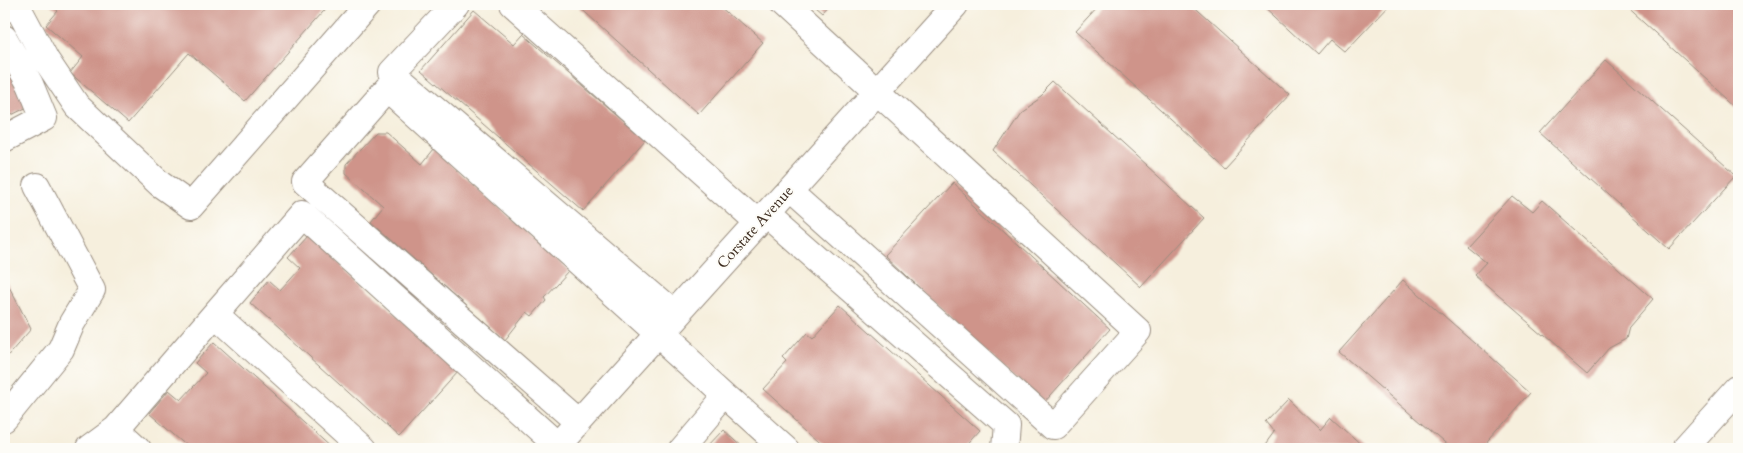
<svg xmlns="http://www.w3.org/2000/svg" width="1743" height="453" font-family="Cardo,serif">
<rect width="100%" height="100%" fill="#fdfcf7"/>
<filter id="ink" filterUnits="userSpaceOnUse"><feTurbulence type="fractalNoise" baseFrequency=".02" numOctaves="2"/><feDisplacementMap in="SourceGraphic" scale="10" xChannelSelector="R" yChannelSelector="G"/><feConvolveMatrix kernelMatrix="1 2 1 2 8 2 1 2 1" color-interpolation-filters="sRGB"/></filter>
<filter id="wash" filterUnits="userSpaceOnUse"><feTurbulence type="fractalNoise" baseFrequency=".0096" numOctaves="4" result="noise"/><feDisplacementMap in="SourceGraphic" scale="20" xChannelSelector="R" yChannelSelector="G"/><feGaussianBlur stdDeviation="1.12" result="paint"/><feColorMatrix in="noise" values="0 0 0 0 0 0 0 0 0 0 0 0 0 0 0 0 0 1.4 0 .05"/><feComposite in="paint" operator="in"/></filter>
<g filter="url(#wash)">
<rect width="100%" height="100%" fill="#f6efdd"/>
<g id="blocks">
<!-- building -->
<path fill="#cf948a" d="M50,4H330L245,101L189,53L128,123L70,73L83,57L46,25L58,11Z
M576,4H719L763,43L699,115Z
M808,4H833L822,16Z
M1101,4H1189L1290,95L1224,167L1075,32Z
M1263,4H1390L1345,52L1330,39L1317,54Z
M1623,4H1739V109Z
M474,10L514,44L523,34L645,140L583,211L421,70Z
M4,60L33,104L4,119Z
M1606,60L1736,176L1669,249L1540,133Z
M1055,82L1204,218L1141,287L993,151L1020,110L1042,95Z
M376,132H386L422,164L434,149L569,270L544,297L546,300L532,316L527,312L505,340L371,221L383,206L346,173V164Z
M952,183L1110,329L1042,405L885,255Z
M1512,196L1532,212L1542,201L1653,299L1629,327L1626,339L1609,348L1587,373L1475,276L1487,263L1466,246Z
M308,235L459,371L399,437L250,303L269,280L280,290L300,268L288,257Z
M4,277L31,329L4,360Z
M1403,280L1531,392L1481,449H1451L1339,352Z
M840,305L980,431L964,449H829L763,389L787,363L783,359L807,332L812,336Z
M214,342L333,449H190L149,413L169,390L181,400L206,373L195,363Z
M1289,400L1320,430L1331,417L1366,449H1263L1274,434L1266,424Z
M724,430L745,449H706Z"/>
</g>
</g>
<g filter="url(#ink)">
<use href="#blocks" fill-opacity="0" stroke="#988c7e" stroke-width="1"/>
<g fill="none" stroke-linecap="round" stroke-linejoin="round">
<!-- minor casing -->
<g stroke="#988c7e" stroke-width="28">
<path id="minor" d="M16,4L46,60L77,106L160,184L191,206L368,4
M456,4L392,72L675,314
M513,4L758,223
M782,4L1138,331L1053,426L789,189
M4,38L30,84L44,118L4,139
M766,214L1006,425L1004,449
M726,395L786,449
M4,419L61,349L72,323L92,290L37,186
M578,422L305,182L387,89L726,395L680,449
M566,436L956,4
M89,449L116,429
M138,449L116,429L215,314
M364,449L215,314L302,214L557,445
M1684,449L1739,388"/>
</g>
<!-- minor -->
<use href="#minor" stroke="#fff" stroke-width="26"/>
</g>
</g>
<g text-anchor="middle" stroke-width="4" stroke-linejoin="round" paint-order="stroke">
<!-- street labels -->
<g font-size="15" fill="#3b2a1e" stroke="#fdfcf7">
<text transform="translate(755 227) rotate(-48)" y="5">Corstate Avenue</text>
</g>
</g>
<!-- margin -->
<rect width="1743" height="453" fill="none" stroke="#fdfcf7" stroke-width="20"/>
</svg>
